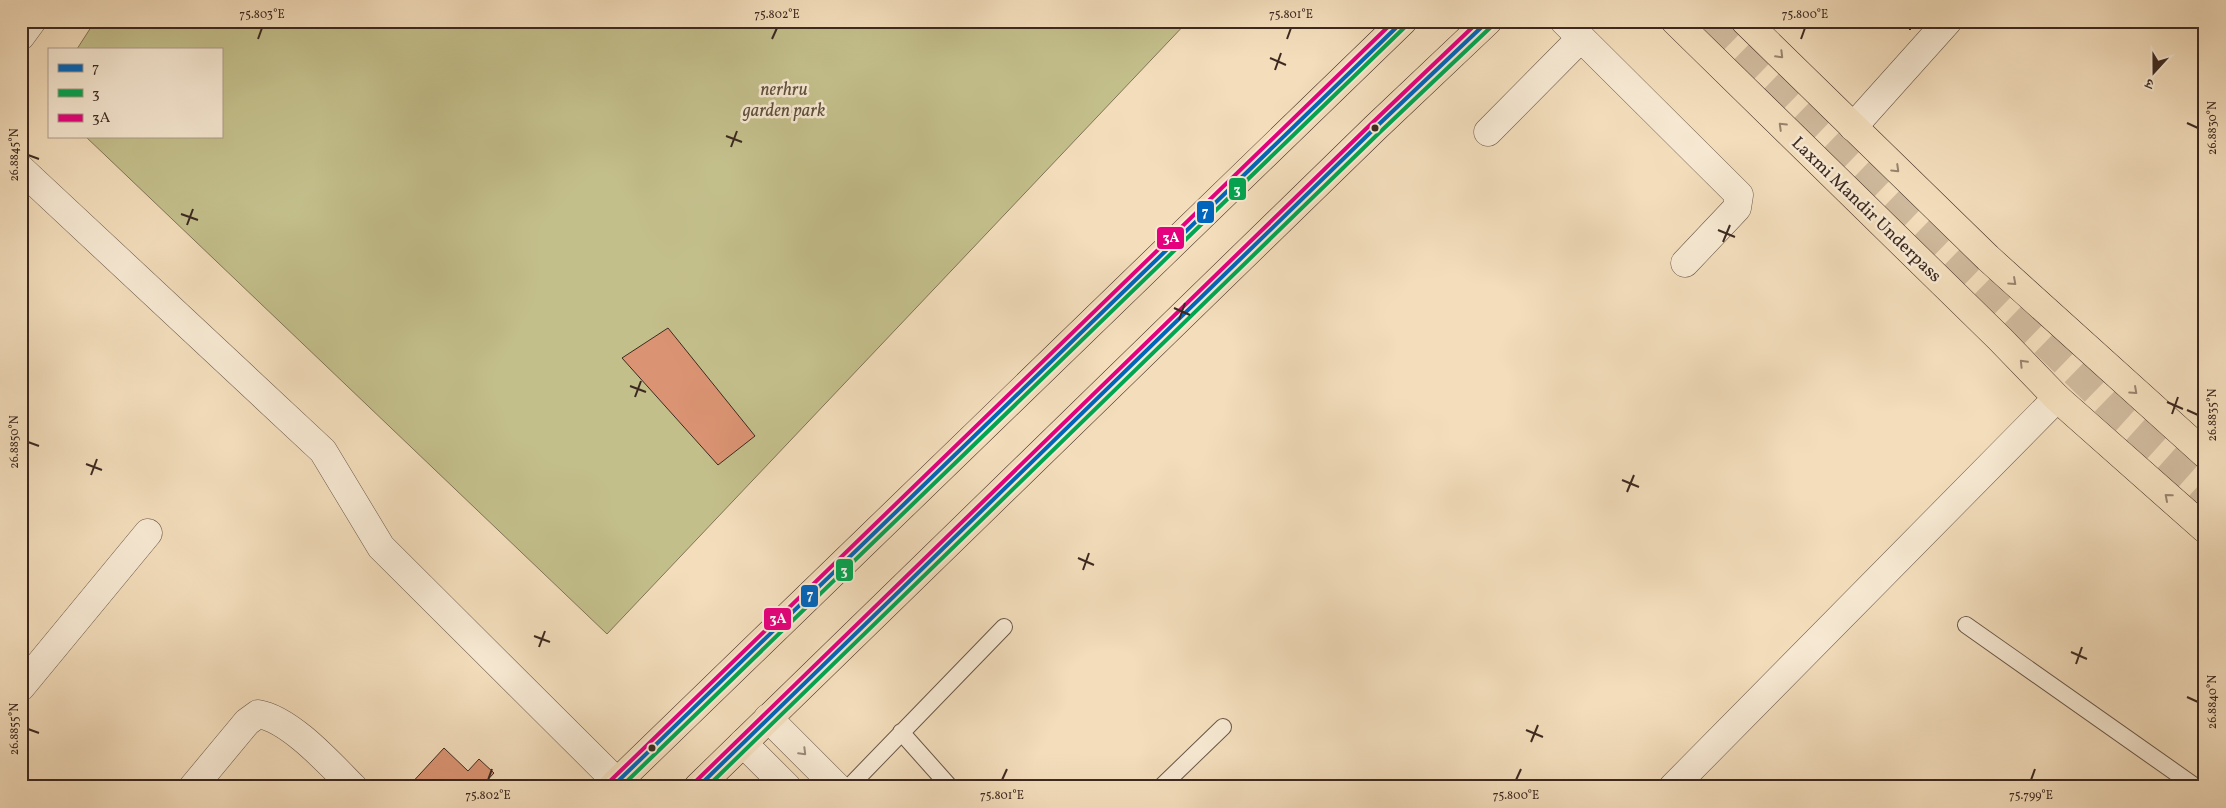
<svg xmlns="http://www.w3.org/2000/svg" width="2226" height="808" font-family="Vollkorn,'Noto Serif Devanagari',serif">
<rect width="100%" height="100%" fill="#f3ddbb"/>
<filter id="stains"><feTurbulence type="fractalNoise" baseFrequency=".004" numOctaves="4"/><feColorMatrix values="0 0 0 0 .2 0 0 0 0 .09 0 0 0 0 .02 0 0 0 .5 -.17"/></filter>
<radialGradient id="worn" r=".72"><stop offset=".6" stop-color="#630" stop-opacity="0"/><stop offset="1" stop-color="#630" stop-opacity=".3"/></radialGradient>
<!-- green -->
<path fill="#c3bf8b" stroke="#807456" d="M95,21H1188L607,634L85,136H221V49H77Z"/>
<!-- building -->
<path fill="#db9473" stroke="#3d2920" d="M1901,21H1918L1910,30Z
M668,328L755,436L718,465L622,358Z
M444,748L468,771L479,759L494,773L481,787H408Z"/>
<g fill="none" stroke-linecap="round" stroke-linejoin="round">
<!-- primary-tunnel -->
<path stroke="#cfb99c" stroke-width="28" stroke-dasharray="28 14" stroke-linecap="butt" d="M1713,21L2106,403L2205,492"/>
<!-- service casing -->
<g stroke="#6a5647" stroke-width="18">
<path id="service" d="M1966,625L2196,787
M901,732L950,787
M849,787L1004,627
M1161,787L1223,727"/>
</g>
<!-- minor casing -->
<g stroke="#6a5647" stroke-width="29">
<path id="minor" d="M1564,21L1739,195L1737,208L1685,263
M21,36L32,21
M1853,127L1948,21
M1488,132L1581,38
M21,169L323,451L381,547L617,782
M21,687L148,533
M193,787L247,722L258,714C290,719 330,764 353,787
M1673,787L2057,398"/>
</g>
<!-- tertiary casing -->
<g stroke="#6a5647" stroke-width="29">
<path id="tertiary" d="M768,718L837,787
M743,743L787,787"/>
</g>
<!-- primary casing -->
<g stroke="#3d2920" stroke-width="29">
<path id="primary" d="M1675,21L2000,339L2057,398L2205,529
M1745,21L1988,258L2205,454
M612,787L1403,21
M698,787L1375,128L1488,21"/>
</g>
<!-- service -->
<use href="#service" stroke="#f7e9d3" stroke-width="16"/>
<!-- minor -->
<use href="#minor" stroke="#f7e9d3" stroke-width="28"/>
<!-- tertiary -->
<use href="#tertiary" stroke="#f7e9d3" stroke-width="28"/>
<!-- primary -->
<use href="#primary" stroke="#f3ddbb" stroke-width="28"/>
<!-- bus-1 casing -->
<g stroke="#f7e9d3" stroke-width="8">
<path id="bus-1" d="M612,787L1403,21
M698,787L1375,128L1488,21"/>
</g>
<!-- bus-2 casing -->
<g stroke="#f7e9d3" stroke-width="8">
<path id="bus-2" d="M621,787L1407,25
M707,787L1379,133L1492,26"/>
</g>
<!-- bus-3 casing -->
<g stroke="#f7e9d3" stroke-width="8">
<path id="bus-3" d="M608,783L1394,21
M694,783L1371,124L1479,21"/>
</g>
<!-- bus-1 -->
<use href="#bus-1" stroke="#0065bd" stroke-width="4"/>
<!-- bus-2 -->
<use href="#bus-2" stroke="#00a651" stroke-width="4"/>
<!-- bus-3 -->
<use href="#bus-3" stroke="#e5007d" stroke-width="4"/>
</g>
<!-- one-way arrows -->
<defs><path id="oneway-chevron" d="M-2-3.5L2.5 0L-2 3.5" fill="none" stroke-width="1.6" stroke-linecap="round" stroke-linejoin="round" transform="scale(1.25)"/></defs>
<g stroke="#98836e">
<use href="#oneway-chevron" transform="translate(1780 55) rotate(45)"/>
<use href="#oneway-chevron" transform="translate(1782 126) rotate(-136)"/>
<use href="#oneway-chevron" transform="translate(1896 169) rotate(44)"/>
<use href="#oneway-chevron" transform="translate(2013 282) rotate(42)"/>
<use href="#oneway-chevron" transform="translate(2023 363) rotate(-134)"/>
<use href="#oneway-chevron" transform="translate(2134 391) rotate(42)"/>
<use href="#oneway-chevron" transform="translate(2168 497) rotate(-139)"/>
</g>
<use stroke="#9a897a" href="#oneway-chevron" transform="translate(803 752) rotate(45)"/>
<!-- ticks -->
<path fill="none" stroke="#3d2920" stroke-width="2" d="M258,39L262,28M772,39L777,28M1287,39L1291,28M1801,39L1805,28M1270,58L1286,65M1275,70L1281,53M2187,123L2198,128M726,136L742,142M731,147L737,131M28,155L39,159M181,214L198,220M187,225L193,209M1718,230L1735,237M1723,242L1730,225M1174,308L1190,315M1179,320L1185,303M630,386L646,392M635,397L641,381M2167,402L2183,409M2187,410L2198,415M2172,414L2178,397M28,442L39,446M86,464L102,470M91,475L97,459M1622,480L1639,487M1627,492L1634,475M1078,558L1094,565M1083,570L1089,553M534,636L550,642M539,647L545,631M2071,652L2087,659M2076,664L2082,647M2187,697L2198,702M28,729L39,733M1526,730L1543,737M1531,742L1538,725M488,780L492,769M1002,780L1007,769M1516,780L1521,769M2031,780L2035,769"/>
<!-- markers -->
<g fill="#3d2920" stroke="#f7e9d3" stroke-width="2">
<circle cx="1375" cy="128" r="4.5"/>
<circle cx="652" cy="748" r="4.5"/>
</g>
<g text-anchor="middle" stroke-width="5" stroke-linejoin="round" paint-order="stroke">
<!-- park labels -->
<g font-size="18" font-style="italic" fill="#5e4e3b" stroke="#f7e9d3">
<text x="784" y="95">nerhru<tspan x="784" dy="21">garden park</tspan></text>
</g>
<!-- street labels -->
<g font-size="18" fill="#3d2920" stroke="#f7e9d3">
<text transform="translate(1867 209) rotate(44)" y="6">Laxmi Mandir Underpass</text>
</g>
</g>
<g stroke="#f7e9d3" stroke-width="2">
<rect x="1228" y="177" width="19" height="24" rx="5" fill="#00a651"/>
<rect x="1196" y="200" width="19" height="24" rx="5" fill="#0065bd"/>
<rect x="1156" y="226" width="29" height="24" rx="5" fill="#e5007d"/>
<rect x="835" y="558" width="19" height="24" rx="5" fill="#00a651"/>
<rect x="800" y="584" width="19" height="24" rx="5" fill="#0065bd"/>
<rect x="763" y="607" width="29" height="24" rx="5" fill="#e5007d"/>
</g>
<g font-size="14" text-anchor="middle" font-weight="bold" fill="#fff">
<text x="1237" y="194">3</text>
<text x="1205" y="217">7</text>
<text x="1171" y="242">3A</text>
<text x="844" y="575">3</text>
<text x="810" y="600">7</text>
<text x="778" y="623">3A</text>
</g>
<!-- margin -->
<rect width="2226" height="808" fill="none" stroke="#f3ddbb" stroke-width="55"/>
<!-- legend -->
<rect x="48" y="48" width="175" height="90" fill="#f7e9d3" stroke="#ad9c8b"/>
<rect x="58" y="64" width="25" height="8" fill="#0065bd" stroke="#ad9c8b"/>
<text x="92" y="72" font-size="15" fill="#3d2920">7</text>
<rect x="58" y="89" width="25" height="8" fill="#00a651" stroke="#ad9c8b"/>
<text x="92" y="98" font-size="15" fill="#3d2920">3</text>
<rect x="58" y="114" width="25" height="8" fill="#e5007d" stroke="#ad9c8b"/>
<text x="92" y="122" font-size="15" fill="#3d2920">3A</text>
<!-- north arrow -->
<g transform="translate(2154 72) rotate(201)" stroke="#f7e9d3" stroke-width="4" paint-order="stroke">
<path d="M0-4L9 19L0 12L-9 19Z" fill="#3d2920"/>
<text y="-8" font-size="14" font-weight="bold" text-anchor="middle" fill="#3d2920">उ</text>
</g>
<rect x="28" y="28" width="2170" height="752" fill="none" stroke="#3d2920" stroke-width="2"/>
<g font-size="12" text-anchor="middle" fill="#3d2920">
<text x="262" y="18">75.803°E</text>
<text x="777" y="18">75.802°E</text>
<text x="1291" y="18">75.801°E</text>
<text x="1805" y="18">75.800°E</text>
<text transform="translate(2212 128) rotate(-90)" y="4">26.8830°N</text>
<text transform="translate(14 155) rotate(-90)" y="4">26.8845°N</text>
<text transform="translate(2212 415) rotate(-90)" y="4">26.8835°N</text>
<text transform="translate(14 442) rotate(-90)" y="4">26.8850°N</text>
<text transform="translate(2212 702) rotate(-90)" y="4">26.8840°N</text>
<text transform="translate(14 729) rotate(-90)" y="4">26.8855°N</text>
<text x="488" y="799">75.802°E</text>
<text x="1002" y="799">75.801°E</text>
<text x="1516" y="799">75.800°E</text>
<text x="2031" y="799">75.799°E</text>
</g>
<rect width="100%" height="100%" filter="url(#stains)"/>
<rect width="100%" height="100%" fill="url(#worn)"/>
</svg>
